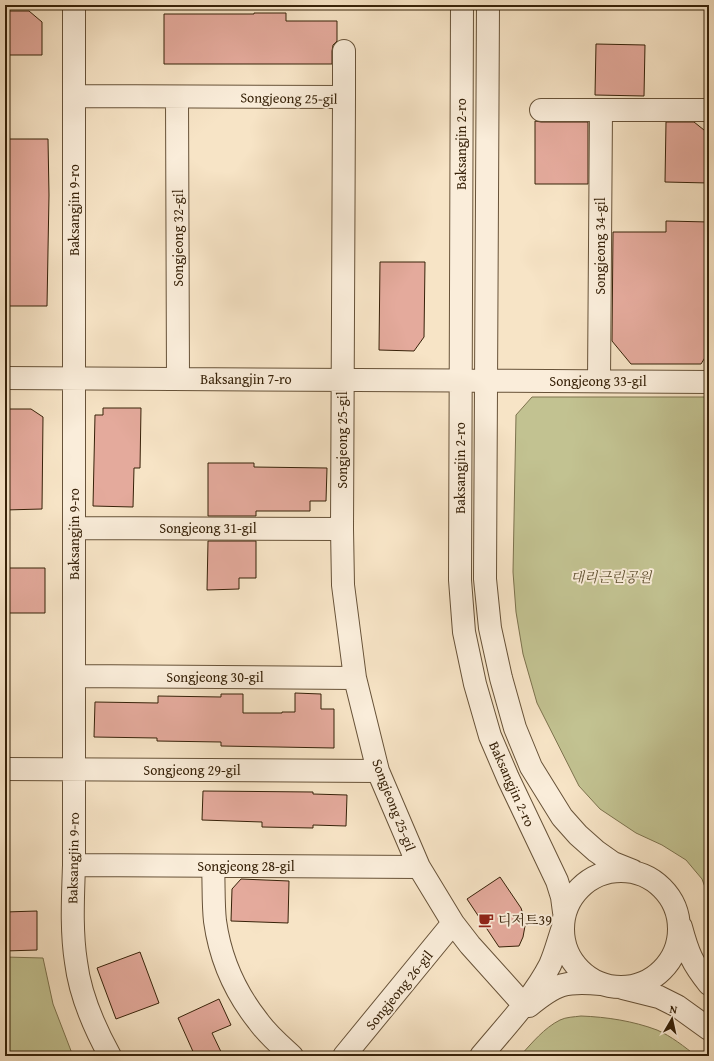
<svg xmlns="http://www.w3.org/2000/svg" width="714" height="1061" font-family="'Gentium Book Plus','Noto Serif KR',serif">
<rect width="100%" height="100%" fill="#f7e4c6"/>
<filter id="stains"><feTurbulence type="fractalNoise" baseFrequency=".005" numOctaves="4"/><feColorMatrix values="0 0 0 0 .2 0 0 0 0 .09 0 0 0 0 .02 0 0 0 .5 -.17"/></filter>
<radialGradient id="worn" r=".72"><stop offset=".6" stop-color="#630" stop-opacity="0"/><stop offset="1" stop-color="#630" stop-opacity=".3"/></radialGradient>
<!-- green -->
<path fill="#c2c291" stroke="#7c724d" d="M532,397H709V898L702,879L686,860L662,845L636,833L600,809L579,786L537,703L523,654L516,612L513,572L516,415Z
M5,957L43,958L53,1004L73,1056H5Z
M581,1016C607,1017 633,1021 657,1030C671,1036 685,1047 696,1056H520C532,1043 544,1028 560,1020C566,1017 574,1017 581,1016Z"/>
<!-- building -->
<path fill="#e4aa9c" stroke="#372209" d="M5,11H29L42,22V55H5Z
M254,13H286V21H337V41L333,45L332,51V64H164V14H254Z
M596,44L645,45L644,96L595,95Z
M535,121L541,122H588V184H535Z
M666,122H694L709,134V183L665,182Z
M5,139H48L49,195L47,306H5Z
M666,221L709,222V351L701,364H631L612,341L613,232H666Z
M380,262H425L424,337L414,351L379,350Z
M103,408H141L140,468H134L133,507L93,506L95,415H103Z
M5,409H31L43,417L42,509L5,510Z
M208,463H254V467L327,468L326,501H310V511H256V516H208Z
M208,541H256V578H239V589L207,590Z
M5,568H45V613H5Z
M295,693L321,694V709H334V748L221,746V742L157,741V738L94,737L95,702L158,703V696L221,697V694H243V713H282V712H295Z
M203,791L313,792V794L347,795L346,826L313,825V828L262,827V822L202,820Z
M500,877L521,908L524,917L525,926L523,937L519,946L499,947L467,899Z
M241,879L289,881L288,923L231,921L232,889Z
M37,911V950L5,951V912Z
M140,952L159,1003L116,1019L97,968Z
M219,999L231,1025L212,1033L223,1056H195L178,1018Z"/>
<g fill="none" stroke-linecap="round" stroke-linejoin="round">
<!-- minor casing -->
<g stroke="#675238" stroke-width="24">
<path id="minor" d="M74,5V865C73,897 71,930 76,962C80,995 94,1027 110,1056
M462,5L460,580L464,632L475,684L490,736L508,778L557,881L562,897L564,912
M488,5L485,579L490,628L501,678L515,728L531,767L562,817L578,835L596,851L613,863L633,871
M75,96L344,97L342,529L343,585L355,678L378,771L419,867L453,923L470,945L523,1004
M177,97L178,379
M344,97V51
M541,110H709
M5,378L709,382
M599,381L601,110
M74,528L342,529
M74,676L355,678
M5,769L378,771
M74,865L419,867
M213,866C214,884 213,903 215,921C220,957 235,992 258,1021C267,1034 280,1045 292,1056
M563 929a58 58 0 1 1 116 0a58 58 0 1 1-116 0Z
M681,927C688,953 692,963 709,984
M623,988L659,997L677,1006L709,1029
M529,1006C557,983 565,981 601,984
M344,1056L453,923
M481,1056C505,1027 533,998 550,965C555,954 558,942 562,930"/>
</g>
<!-- minor -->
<use href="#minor" stroke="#faedda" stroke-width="22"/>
</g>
<!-- icons -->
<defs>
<g id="cafe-bare" transform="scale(1.2)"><path d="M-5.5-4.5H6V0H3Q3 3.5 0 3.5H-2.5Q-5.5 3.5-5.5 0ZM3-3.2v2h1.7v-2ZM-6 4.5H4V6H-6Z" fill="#8f2418" stroke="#faedda" stroke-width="2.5" paint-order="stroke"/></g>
</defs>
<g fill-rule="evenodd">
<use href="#cafe-bare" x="486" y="920"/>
</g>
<g text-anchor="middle" stroke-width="4" stroke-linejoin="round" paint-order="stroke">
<!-- street labels -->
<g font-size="14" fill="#372209" stroke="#faedda">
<text transform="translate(289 98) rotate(1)" y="5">Songjeong 25-gil</text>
<text transform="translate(461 144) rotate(-90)" y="5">Baksangjin 2-ro</text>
<text transform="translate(74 210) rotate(-90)" y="5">Baksangjin 9-ro</text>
<text transform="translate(178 238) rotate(-90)" y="5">Songjeong 32-gil</text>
<text transform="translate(600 246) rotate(-90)" y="5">Songjeong 34-gil</text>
<text x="246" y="384">Baksangjin 7-ro</text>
<text x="598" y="386">Songjeong 33-gil</text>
<text transform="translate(342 440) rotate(-90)" y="5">Songjeong 25-gil</text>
<text transform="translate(460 468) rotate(-90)" y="5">Baksangjin 2-ro</text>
<text x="208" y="533">Songjeong 31-gil</text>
<text transform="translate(74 534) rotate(-90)" y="5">Baksangjin 9-ro</text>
<text x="215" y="682">Songjeong 30-gil</text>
<text x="192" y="775">Songjeong 29-gil</text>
<text transform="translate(512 784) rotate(66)" y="5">Baksangjin 2-ro</text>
<text transform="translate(394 805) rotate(69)" y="5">Songjeong 25-gil</text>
<text transform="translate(73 858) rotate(-89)" y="5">Baksangjin 9-ro</text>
<text x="246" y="871">Songjeong 28-gil</text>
<text transform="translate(399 990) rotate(-51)" y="5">Songjeong 26-gil</text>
</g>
<!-- park labels -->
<g font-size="14" font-style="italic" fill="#615232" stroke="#faedda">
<text x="611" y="582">대리근린공원</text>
</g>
<!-- poi labels -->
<g font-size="14" fill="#372209" stroke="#faedda" text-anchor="start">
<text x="498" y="925">디저트39</text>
</g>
</g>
<!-- margin -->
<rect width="714" height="1061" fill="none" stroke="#f7e4c6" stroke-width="20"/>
<rect x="6" y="6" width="702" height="1049" fill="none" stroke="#372209" stroke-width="2"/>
<rect x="10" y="10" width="694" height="1041" fill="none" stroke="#372209"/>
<!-- north arrow -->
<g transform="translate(672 1019) rotate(9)" stroke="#faedda" stroke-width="3" paint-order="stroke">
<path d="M0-3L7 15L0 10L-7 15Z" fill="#372209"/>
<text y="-6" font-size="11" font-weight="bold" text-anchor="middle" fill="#372209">N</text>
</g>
<rect width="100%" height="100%" filter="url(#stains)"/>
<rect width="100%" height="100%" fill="url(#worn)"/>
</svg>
